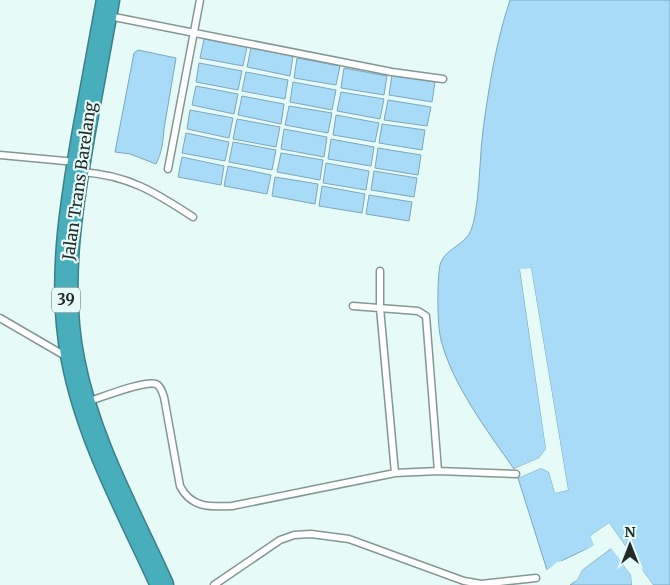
<svg xmlns="http://www.w3.org/2000/svg" width="670" height="585" font-family="Merriweather,serif">
<rect width="100%" height="100%" fill="#e6fbf7"/>
<!-- water -->
<path fill="#a7dbf7" stroke="#7fa6b9" d="M510,0H670V585H653L609,523L590,536L595,545C579,553 560,560 547,570L518,478L541,468L549,472L555,493L568,490L531,268L520,270L546,449L539,458L514,469C488,432 452,384 441,340C437,324 437,281 440,265C443,252 458,247 466,238C474,230 475,213 477,202C480,178 480,154 483,130C489,86 496,42 510,0Z
M204,39L247,47L243,66L200,58Z
M251,48L293,56L290,76L247,67Z
M138,50L176,58C172,82 168,105 164,129C163,142 162,152 156,164L130,154L115,152L134,53Z
M297,58L340,66L336,85L294,78Z
M199,63L242,71L238,90L196,82Z
M344,68L387,76L384,95L341,88Z
M246,72L288,80L285,99L242,91Z
M392,75L435,82L432,102L389,95Z
M293,82L336,90L332,110L290,102Z
M196,86L238,94L234,114L192,105Z
M341,92L384,99L380,119L337,111Z
M242,96L284,104L281,124L238,115Z
M388,100L431,107L427,126L384,120Z
M289,106L332,113L328,133L285,125Z
M190,110L233,118L229,138L187,129Z
M336,115L379,123L375,142L333,135Z
M237,119L280,127L276,147L233,139Z
M382,124L425,130L422,150L379,143Z
M284,129L327,137L324,157L281,149Z
M186,133L229,142L225,161L182,153Z
M331,139L374,147L371,166L328,159Z
M233,142L276,150L272,170L229,162Z
M378,148L421,155L418,175L375,168Z
M281,153L323,160L320,180L277,172Z
M182,157L224,166L221,185L178,177Z
M326,163L369,171L366,190L323,183Z
M228,166L271,175L267,194L224,186Z
M374,171L417,178L414,197L371,190Z
M275,177L318,184L315,204L272,196Z
M322,186L365,194L362,213L319,206Z
M369,195L412,202L409,221L366,214Z
M612,548L631,575L632,585H570L577,580L582,570Z"/>
<!-- pier -->
<path fill="#e6fbf7" d="M531,268L568,490L555,493L549,472L541,468L518,478L517,476L542,466L551,470L557,490L565,488L529,271H523L549,449L541,460L515,471L514,469L539,458L546,449L520,269Z
M609,523L653,585H650L608,527L593,537L597,544L596,547L568,562L558,565L547,572V570L557,562L567,560L594,545L590,536Z
M611,546L614,547L633,573L634,585H632L631,575L611,548L582,570L577,580L567,585L575,578L580,568Z"/>
<g fill="none" stroke-linecap="round" stroke-linejoin="round">
<!-- lane casing -->
<g stroke="#839793" stroke-width="9">
<path id="lane" d="M109,16L392,72L443,79
M0,155L76,162
M168,169L200,0
M81,172C128,175 155,192 193,217
M380,271V308L395,473
M0,318L67,357
M87,402C100,398 144,380 156,384C161,386 162,392 164,397L180,486C191,508 210,507 232,506L395,473L438,471L426,316L418,311L353,306
M438,471L516,474
M214,585L280,540L294,535L311,534L349,539L464,581L481,584L536,578"/>
</g>
<!-- highway casing -->
<g stroke="#3b8088" stroke-width="25">
<path id="highway" d="M108,0C100,44 92,87 84,131C71,206 58,284 73,360C88,439 129,512 162,585"/>
</g>
<!-- lane -->
<use href="#lane" stroke="#fff" stroke-width="6"/>
<!-- highway -->
<use href="#highway" stroke="#48aebb" stroke-width="22"/>
</g>
<g text-anchor="middle" stroke-width="4.5" stroke-linejoin="round" paint-order="stroke">
<!-- shield labels -->
<rect fill="#e6fbf7" stroke="#5d6966" stroke-width="1" x="52" y="287.5" width="28" height="25" rx="4"/>
<g font-size="15" font-weight="bold" fill="#222a28">
<text x="66" y="305">39</text>
</g>
<!-- street labels -->
<g font-size="16" fill="#222a28" stroke="#e6fbf7">
<text transform="translate(79 181) rotate(-82)" y="6">Jalan Trans Barelang</text>
</g>
</g>
<!-- north arrow -->
<g transform="translate(630 545)" stroke="#e6fbf7" stroke-width="4" paint-order="stroke">
<path d="M0-4L9 19L0 12L-9 19Z" fill="#222a28"/>
<text y="-8" font-size="14" font-weight="bold" text-anchor="middle" fill="#222a28">N</text>
</g>
</svg>
